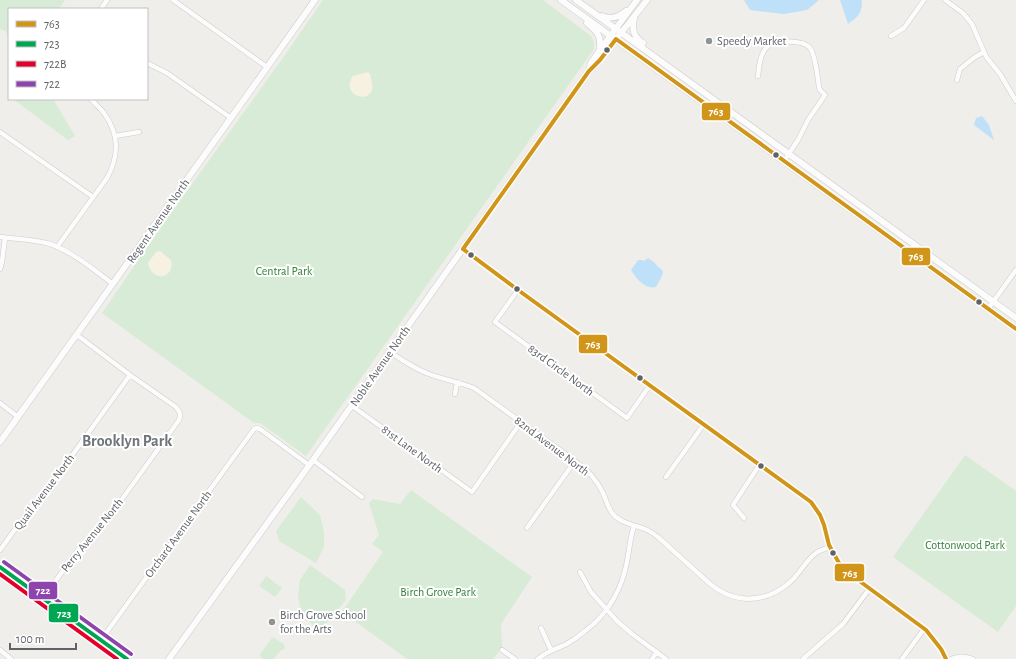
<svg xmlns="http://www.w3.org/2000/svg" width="1016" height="659" font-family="'Alegreya Sans',sans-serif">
<rect width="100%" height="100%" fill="#efeeea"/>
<!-- green -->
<path fill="#d8ebd6" d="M0,0H65L59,9H9V39L6,31L0,29Z
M323,0H543L591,36L594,42V49L306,456L260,423H254L102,313L161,227L280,62Z
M13,99H53L75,136L68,140Z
M965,455L1016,491V606L998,632L893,557Z
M411,490L532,577L501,624L502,647L493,659H407L342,612L383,552L372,544L379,535L369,503L373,499L400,504Z
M301,497L320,515L324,532V547L316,563L279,541L276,531Z
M310,565L345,590L346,600L319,632L301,612L298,595L300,580Z
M266,576L282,588L275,597L259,586Z
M272,638H274L284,644L285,648L284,649L280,651L274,659H263L260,656V654Z"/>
<!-- sand -->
<path fill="#f6f1e1" d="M368,72L370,74C371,78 373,85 372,90C367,105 340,93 353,76Z
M160,251L171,260C175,279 152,283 148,263L156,252Z"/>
<!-- water -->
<path fill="#bfe0f9" d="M744,0H819L807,10L784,14L750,10Z
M840,0H861L862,1C862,13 858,17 848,24Z
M982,116L989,125L994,140L974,125L976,118Z
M648,258L655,263V264L662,270L663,272L661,278L656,287C645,290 636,278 631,270L638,260H642L644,261Z"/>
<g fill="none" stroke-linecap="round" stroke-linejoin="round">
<!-- street casing -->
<g stroke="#cbcccc" stroke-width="5.5">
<path id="street" d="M173,0L267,67
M945,0L963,13L972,24L984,52L987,58L1000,74L1016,101
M101,9L107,0
M891,36L904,28L924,0
M147,63L167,73L231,118
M758,76C759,67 760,54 767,47C774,39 804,40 810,48C815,54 818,79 819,87L820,90L825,95L808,120L798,140L784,161
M957,80L960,69L975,57L984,52
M0,132L93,197
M115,136L139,132
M0,237C16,239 34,239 50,244C73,252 94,270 113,284
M57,247L107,178C119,156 120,135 104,113C100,108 95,104 91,99
M463,249L518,290L798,492L811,502L820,515L824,525L829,545L839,563L854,577L926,630L941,649L946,659
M0,269L2,262L5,238
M518,290L495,322L627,418L650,385
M988,309L1016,270
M390,352C402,360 415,369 429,374C444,380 460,382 474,388L575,461C588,470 597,480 603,493C606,500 608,507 612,513C620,523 634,525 645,529C650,531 654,534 658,537L709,583C734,604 764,604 789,583C800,574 805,561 816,553C820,550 825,549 830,547
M455,394L457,382
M0,403L18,417
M352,406L472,492L521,422
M313,460L362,497
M666,477L704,424
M744,518L733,505L760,464
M527,528L575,461
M0,550L32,506L47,490L58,475L130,375
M580,572L591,592L617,621L632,634L666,659
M43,598L81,546L97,531L107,520L179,420C181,414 180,412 176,407L130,375L77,335
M541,628L551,650
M101,640L254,429L257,428L260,429L309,465
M0,650L11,659
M502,650L515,659
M538,659C546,652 555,649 565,645C572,641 579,636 585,631C604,617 618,596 624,574C629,558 629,541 634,526
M652,659L657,652
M803,659L843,624L870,588
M902,659L924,629
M951,659C958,656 966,656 973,659"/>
</g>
<!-- secondary casing -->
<g stroke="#cacacb" stroke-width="7">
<path id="secondary" d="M561,0L1016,329
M576,0L1016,318
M602,16C611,20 619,17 626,11
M634,18C632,30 633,36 643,43
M587,23C598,32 601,36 600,50
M589,71L591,63L600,50L637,0
M0,442L315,0
M0,567L127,659
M169,659L313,460L589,71C598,64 602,55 609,47C622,32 635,16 647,0"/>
</g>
<!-- street -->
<use href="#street" stroke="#fdfcfc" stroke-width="4.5"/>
<!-- secondary -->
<use href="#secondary" stroke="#fdfcfc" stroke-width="6"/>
<!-- bus-1 casing -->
<g stroke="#fff" stroke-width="7">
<path id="bus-1" d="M616,39L1016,329
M463,249L518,290L811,502L820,515L824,525L829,545L839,563L854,577L926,630L941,649L946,659
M463,249L589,71L600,60L616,39"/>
</g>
<!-- bus-2 casing -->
<g stroke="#fff" stroke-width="7">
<path id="bus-2" d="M0,567L127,659"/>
</g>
<!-- bus-3 casing -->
<g stroke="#fff" stroke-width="7">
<path id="bus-3" d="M0,574L117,659"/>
</g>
<!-- bus-4 casing -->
<g stroke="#fff" stroke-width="7">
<path id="bus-4" d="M4,562L131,654"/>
</g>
<!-- bus-1 -->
<use href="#bus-1" stroke="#d1951a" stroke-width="4"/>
<!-- bus-2 -->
<use href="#bus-2" stroke="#00a651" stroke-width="4"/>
<!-- bus-3 -->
<use href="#bus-3" stroke="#e4002b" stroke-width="4"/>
<!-- bus-4 -->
<use href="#bus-4" stroke="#8e44ad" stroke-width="4"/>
</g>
<!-- markers -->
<g fill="#919496" stroke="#fff" stroke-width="1.5">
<circle cx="709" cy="41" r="4"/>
<circle cx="272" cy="622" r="4"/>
</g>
<g fill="#5f6368" stroke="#fff" stroke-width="1.5">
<circle cx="607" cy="50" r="3.5"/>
<circle cx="776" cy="155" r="3.5"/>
<circle cx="471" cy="255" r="3.5"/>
<circle cx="517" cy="289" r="3.5"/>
<circle cx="979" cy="302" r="3.5"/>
<circle cx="640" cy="378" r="3.5"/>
<circle cx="761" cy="466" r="3.5"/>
<circle cx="833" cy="553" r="3.5"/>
</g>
<g text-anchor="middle" stroke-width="4" stroke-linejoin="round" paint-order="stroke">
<!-- poi labels -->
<g font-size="12" fill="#5f6368" stroke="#fff" text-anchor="start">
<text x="717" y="45">Speedy Market</text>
<text x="280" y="619">Birch Grove School<tspan x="280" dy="14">for the Arts</tspan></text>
</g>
<!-- street labels -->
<g font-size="12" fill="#5f6368" stroke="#fff">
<text transform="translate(158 221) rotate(-55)" y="4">Regent Avenue North</text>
<text transform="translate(380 366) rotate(-55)" y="4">Noble Avenue North</text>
<text transform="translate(561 370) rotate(36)" y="4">83rd Circle North</text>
<text transform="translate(552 446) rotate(37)" y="4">82nd Avenue North</text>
<text transform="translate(412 449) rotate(36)" y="4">81st Lane North</text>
<text transform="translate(44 492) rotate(-53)" y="4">Quail Avenue North</text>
<text transform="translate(178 534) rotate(-54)" y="4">Orchard Avenue North</text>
<text transform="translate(92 535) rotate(-51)" y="4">Perry Avenue North</text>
</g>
<!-- park labels -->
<g font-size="12" fill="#348238" stroke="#fff">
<text x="284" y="275">Central Park</text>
<text x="965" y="549">Cottonwood Park</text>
<text x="438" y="596">Birch Grove Park</text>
</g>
<!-- district labels -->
<g font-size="16" font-weight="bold" fill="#70757a" stroke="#fff">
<text x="127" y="446">Brooklyn Park</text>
</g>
</g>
<g stroke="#fff" stroke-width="1.5">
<rect x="701" y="102" width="30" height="19" rx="4" fill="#d1951a"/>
<rect x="901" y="247" width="30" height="19" rx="4" fill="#d1951a"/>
<rect x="578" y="334" width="30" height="20" rx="4" fill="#d1951a"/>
<rect x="834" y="563" width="31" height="19" rx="4" fill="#d1951a"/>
<rect x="28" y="581" width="30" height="19" rx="4" fill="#8e44ad"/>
<rect x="48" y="603" width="31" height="20" rx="4" fill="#00a651"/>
</g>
<g font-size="11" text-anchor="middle" font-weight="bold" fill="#fff">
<text x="716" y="115">763</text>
<text x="916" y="260">763</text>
<text x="593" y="348">763</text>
<text x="850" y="577">763</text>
<text x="43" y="594">722</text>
<text x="64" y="617">723</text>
</g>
<!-- legend -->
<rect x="8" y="8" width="140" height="92" fill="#ffffff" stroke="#bfc1c3"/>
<rect x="16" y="21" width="20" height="6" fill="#d1951a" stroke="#bfc1c3"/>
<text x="44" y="28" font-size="12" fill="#5f6368">763</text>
<rect x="16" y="41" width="20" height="6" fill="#00a651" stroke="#bfc1c3"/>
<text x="44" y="48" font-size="12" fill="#5f6368">723</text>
<rect x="16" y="61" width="20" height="6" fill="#e4002b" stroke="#bfc1c3"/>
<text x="44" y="68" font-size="12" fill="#5f6368">722B</text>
<rect x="16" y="81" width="20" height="6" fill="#8e44ad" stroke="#bfc1c3"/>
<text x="44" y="88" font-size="12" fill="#5f6368">722</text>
<!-- scale -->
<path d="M10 643v6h66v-6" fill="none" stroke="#5f6368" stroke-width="2"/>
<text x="16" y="643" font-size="12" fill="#5f6368" stroke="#ffffff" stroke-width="3" paint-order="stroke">100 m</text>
</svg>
